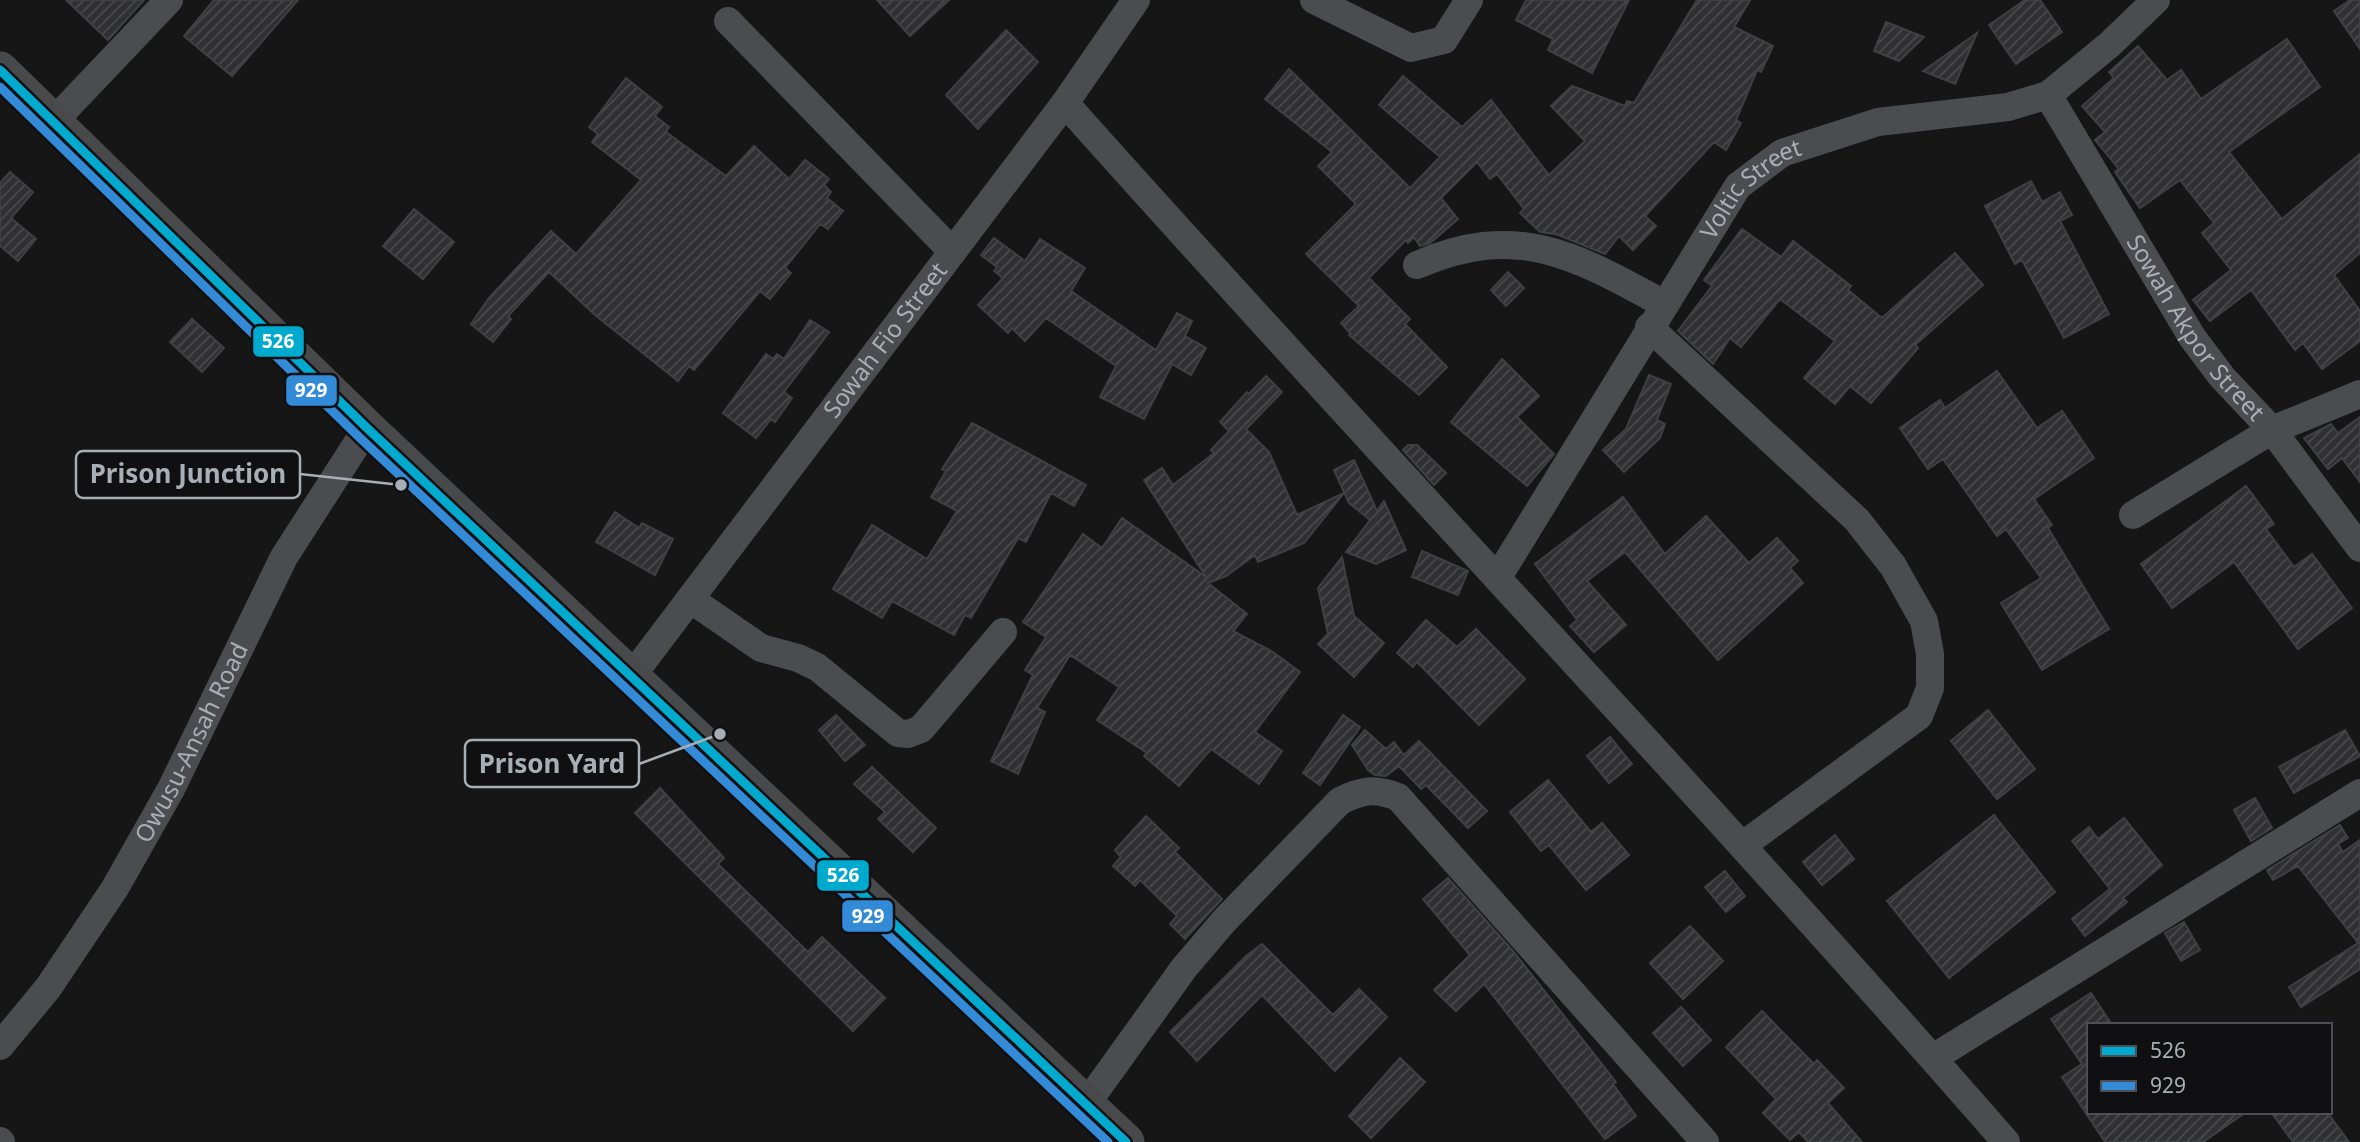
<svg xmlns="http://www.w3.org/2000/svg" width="2360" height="1142" font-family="'Noto Sans',sans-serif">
<defs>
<pattern id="building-hatch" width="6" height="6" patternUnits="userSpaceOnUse" patternTransform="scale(1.75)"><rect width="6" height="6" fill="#303032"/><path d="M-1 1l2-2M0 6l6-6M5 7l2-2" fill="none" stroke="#4b4b4d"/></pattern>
</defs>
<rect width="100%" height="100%" fill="#161616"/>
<!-- building -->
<path fill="url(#building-hatch)" stroke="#3e4042" stroke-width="2" d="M66,0H144L108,40Z
M214,0H298L232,76L184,36Z
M877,0H949L910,36Z
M1526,0H1629L1592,73L1548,50L1553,39L1516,20Z
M1697,0H1750L1734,27L1773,46L1761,72L1757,70L1736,120L1741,123L1726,150L1714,142L1645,216L1656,226L1633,250L1619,236L1605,254L1556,234L1540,232L1520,213L1524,209L1497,174L1490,179L1477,162L1441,198L1458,219L1430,243L1420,246L1414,237L1408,243L1406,240L1369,278L1410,319L1405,324L1447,367L1419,395L1349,335L1351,334L1341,323L1359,306L1306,254L1356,204L1318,166L1332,152L1265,99L1289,69L1410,188L1440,157L1379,105L1403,76L1462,127L1491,100L1549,175L1585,141L1551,106L1572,86L1625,106L1627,101L1634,103Z
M2025,0H2040L2062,32L2016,64L1989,25Z
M2350,0H2360V49L2334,11Z
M1886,22L1924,37L1899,61L1874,51Z
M1006,30L1038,62L978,129L946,95Z
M1977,33L1955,84L1923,71Z
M2287,39L2320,87L2229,152L2282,219L2360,154V253L2334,275L2360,311V341L2322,369L2303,343L2295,350L2251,290L2210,321L2193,300L2231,270L2202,233L2214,223L2180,180L2140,208L2115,172L2119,169L2095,140L2105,132L2082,106L2114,78L2109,72L2138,46L2167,80L2181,70L2201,99Z
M626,78L662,107L655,116L669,127L666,132L726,176L754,146L789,179L805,160L829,179L824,185L831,192L827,198L843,211L828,229L820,224L785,268L791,273L770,299L760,291L694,370L689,366L678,381L595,315L549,272L508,316L511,319L493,342L471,324L489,298L551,231L576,254L641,180L592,142L598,134L589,127Z
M10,172L33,192L11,218L36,239L18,261L0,246V183Z
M2031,181L2042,202L2060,192L2072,215L2060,221L2109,314L2064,338L2022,260L2015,264L1985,206Z
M414,209L454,242L423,279L383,246Z
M1742,229L1781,257L1793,241L1851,286L1848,290L1882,318L1955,253L1983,285L1915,345L1918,348L1871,403L1850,386L1835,404L1804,378L1835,341L1780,299L1741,347L1730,338L1713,364L1678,331L1712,286L1704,280Z
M994,238L1025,261L1040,239L1085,268L1071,291L1156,350L1177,313L1192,321L1185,336L1206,348L1191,375L1172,364L1144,419L1100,397L1116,366L1046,318L1025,341L1012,328L1008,333L978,305L1003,278L994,271L997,267L981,255Z
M1508,272L1524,288L1506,306L1491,290Z
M192,319L224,348L202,372L170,342Z
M810,320L829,332L784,392L792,398L775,422L771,419L756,438L723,413L766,354L773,359L777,354L784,359Z
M1502,359L1539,396L1517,417L1554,454L1527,486L1451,422Z
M1997,371L2037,428L2062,411L2094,458L2034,499L2052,525L2048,528L2109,629L2042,670L2001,603L2041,578L2006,529L1997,536L1943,459L1928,469L1900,428L1940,400L1945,408Z
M1649,375L1671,384L1657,420L1665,424L1660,438L1624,472L1603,450L1626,429Z
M1266,376L1282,392L1246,429L1269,452L1297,515L1344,493L1304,543L1258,562L1255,555L1226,576L1208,583L1247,614L1233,631L1273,652L1300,672L1255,732L1282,751L1259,784L1211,749L1179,786L1144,756L1147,753L1097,720L1119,687L1070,655L1037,708L1045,712L1018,774L991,761L1033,675L1025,670L1046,637L1023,622L1083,534L1102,548L1122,518L1206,577L1144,480L1162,468L1173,485L1214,453L1211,450L1229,431L1220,422L1247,392L1249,394Z
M2360,417V482L2342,458L2328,469L2304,438L2331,424L2338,433Z
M972,423L1086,485L1074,506L1051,493L1026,542L1018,538L971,618L965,615L954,635L892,601L882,618L833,589L872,525L927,559L957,511L931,497L946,471L942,469Z
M1408,445H1417L1446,473L1434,485L1403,450Z
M1354,460L1377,511L1384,501L1406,550L1376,564L1346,552L1370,520L1349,503L1334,470Z
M2246,486L2274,524L2266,529L2294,567L2312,554L2352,608L2298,649L2234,562L2172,608L2141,564Z
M1623,497L1665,554L1706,516L1749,563L1777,538L1798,561L1790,568L1803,583L1718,660L1625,552L1587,581L1626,625L1594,652L1570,626L1577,620L1535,564Z
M615,512L639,528L642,523L673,539L655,575L596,542Z
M1422,551L1468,571L1458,595L1412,577Z
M1342,557L1354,616L1384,643L1354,677L1318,644L1328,634L1318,588Z
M1426,620L1457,647L1476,629L1525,679L1479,725L1417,662L1413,667L1397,653Z
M1988,710L2035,769L1997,799L1951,741Z
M836,715L865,745L845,761L819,730Z
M1343,715L1360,727L1320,785L1303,773Z
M1365,730L1386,749L1394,742L1404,755L1419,741L1487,811L1468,828L1426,785L1421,789L1399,766L1386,776L1375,775L1368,770L1352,745Z
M2345,730L2360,756L2294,793L2279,767Z
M1610,737L1632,764L1609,783L1587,756Z
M872,767L936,828L913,852L878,819L885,812L854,784Z
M1548,780L1591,832L1602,823L1629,855L1586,890L1549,845L1541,851L1510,812Z
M660,788L724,858L718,864L808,952L822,937L885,998L853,1031L635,813Z
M2255,798L2272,828L2251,841L2234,810Z
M1994,815L2055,892L1949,978L1887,901Z
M1146,816L1179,848L1175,852L1222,899L1185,939L1170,924L1177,916L1140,880L1135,886L1113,866L1121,857L1115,850Z
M2124,818L2162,865L2123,898L2127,902L2085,936L2072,919L2110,889L2072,841L2089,827L2098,839Z
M2340,825L2348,838L2338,844L2343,852L2360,840V969L2301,1007L2289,987L2358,943L2298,866L2273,880L2267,870Z
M1835,835L1854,859L1822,885L1803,862Z
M1725,871L1745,896L1726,912L1705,887Z
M1448,878L1513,951L1616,1082L1613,1084L1636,1116L1605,1139L1484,984L1456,1011L1434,990L1470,955L1423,899Z
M2184,922L2200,950L2181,961L2165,933Z
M1690,926L1723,961L1683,999L1650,963Z
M1262,944L1333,1015L1359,989L1387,1017L1335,1071L1262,995L1197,1061L1170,1032L1246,956Z
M2091,993L2112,1025H2089V1112H2246L2203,1142H2105L2062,1077L2082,1064L2051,1019Z
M1681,1007L1711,1040L1683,1066L1653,1033Z
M1762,1011L1814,1064L1817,1060L1844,1088L1828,1103L1862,1142H1808L1799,1132L1790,1140L1763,1113L1776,1099L1726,1047Z
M1400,1058L1425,1082L1371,1138L1349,1116Z
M2271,1112H2327L2349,1142H2293Z"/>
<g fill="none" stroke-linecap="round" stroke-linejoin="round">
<!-- minor -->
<g stroke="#4a4c4f" stroke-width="28">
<path d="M1314,0L1411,48L1444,40L1469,0"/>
<path d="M728,21L952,251"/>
<path id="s1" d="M2048,95L2192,337L2222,377L2272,430L2360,548"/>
<path d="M1065,103C1376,452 1699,790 2006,1142"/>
<path d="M53,122L169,0"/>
<path d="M1417,265C1517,221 1576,256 1664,304"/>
<path d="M1649,327L1857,520L1893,566L1924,621L1930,654V688L1919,716L1743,845"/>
<path d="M2133,515L2272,430L2360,394"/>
<path id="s2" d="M1498,577L1738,186L1782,153L1878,122L2008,107L2048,95L2109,45L2156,0"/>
<path d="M690,599L761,648L798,658L817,667L898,733L908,734L921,729L1003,632"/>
<path id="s3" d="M631,677L1065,103L1136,0"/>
<path id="s4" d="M0,1046L48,988L115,888L171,789L284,557L367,428"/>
<path d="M1933,1058L2360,793"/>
<path d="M1087,1103L1184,968L1224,921L1340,801C1362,790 1375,788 1398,797L1705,1142"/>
<path d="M0,1141L1,1142"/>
</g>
<!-- major -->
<path stroke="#48494b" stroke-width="37" d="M0,70L367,428L1126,1142"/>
<!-- bus-1 casing -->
<g stroke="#101012" stroke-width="14">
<path id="bus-1" d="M0,70L367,428L1126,1142"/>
</g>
<!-- bus-2 casing -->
<g stroke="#101012" stroke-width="14">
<path id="bus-2" d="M0,87L359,437L1108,1142"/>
</g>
<!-- bus-1 -->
<use href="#bus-1" stroke="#00a9ce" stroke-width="9"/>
<!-- bus-2 -->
<use href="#bus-2" stroke="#338bd7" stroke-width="9"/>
</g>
<g text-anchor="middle" stroke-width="5" stroke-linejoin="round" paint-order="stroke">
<!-- street labels -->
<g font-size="24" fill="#a8aeb6" stroke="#101012">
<text dy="8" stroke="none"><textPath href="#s2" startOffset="466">Voltic Street</textPath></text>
<text dy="8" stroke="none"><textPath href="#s1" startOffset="276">Sowah Akpor Street</textPath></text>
<text dy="8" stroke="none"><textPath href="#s3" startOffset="422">Sowah Fio Street</textPath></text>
<text dy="8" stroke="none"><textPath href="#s4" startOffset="360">Owusu-Ansah Road</textPath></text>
</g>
</g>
<!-- callouts -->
<path fill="none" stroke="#a8aeb6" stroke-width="2.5" d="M401 485L300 474M720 734L639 764"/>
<g fill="#a8aeb6" stroke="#101012" stroke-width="2.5">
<circle cx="401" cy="485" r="7"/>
<circle cx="720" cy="734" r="7"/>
</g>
<g fill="#101012" stroke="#a8aeb6" stroke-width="2.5">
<rect x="76" y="451" width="224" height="47" rx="7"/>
<rect x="465" y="740" width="174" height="47" rx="7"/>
</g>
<g font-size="26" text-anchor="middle" font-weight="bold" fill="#a8aeb6">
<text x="188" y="483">Prison Junction</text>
<text x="552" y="773">Prison Yard</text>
</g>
<g stroke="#101012" stroke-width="2.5">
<rect x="252" y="325" width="53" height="33" rx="7" fill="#00a9ce"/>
<rect x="285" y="374" width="53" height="33" rx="7" fill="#338bd7"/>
<rect x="816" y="859" width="54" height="33" rx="7" fill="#00a9ce"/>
<rect x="841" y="899" width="53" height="34" rx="7" fill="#338bd7"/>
</g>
<g font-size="19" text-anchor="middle" font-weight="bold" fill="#fff">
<text x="278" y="348">526</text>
<text x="311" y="397">929</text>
<text x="843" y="882">526</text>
<text x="868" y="923">929</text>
</g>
<!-- legend -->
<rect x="2087" y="1023" width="245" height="91" fill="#101012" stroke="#4d4f54" stroke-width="2"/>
<rect x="2101" y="1046" width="35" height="10" fill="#00a9ce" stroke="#4d4f54" stroke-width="2"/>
<text x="2150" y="1058" font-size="21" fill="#a8aeb6">526</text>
<rect x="2101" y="1081" width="35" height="10" fill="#338bd7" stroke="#4d4f54" stroke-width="2"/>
<text x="2150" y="1093" font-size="21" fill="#a8aeb6">929</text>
</svg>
